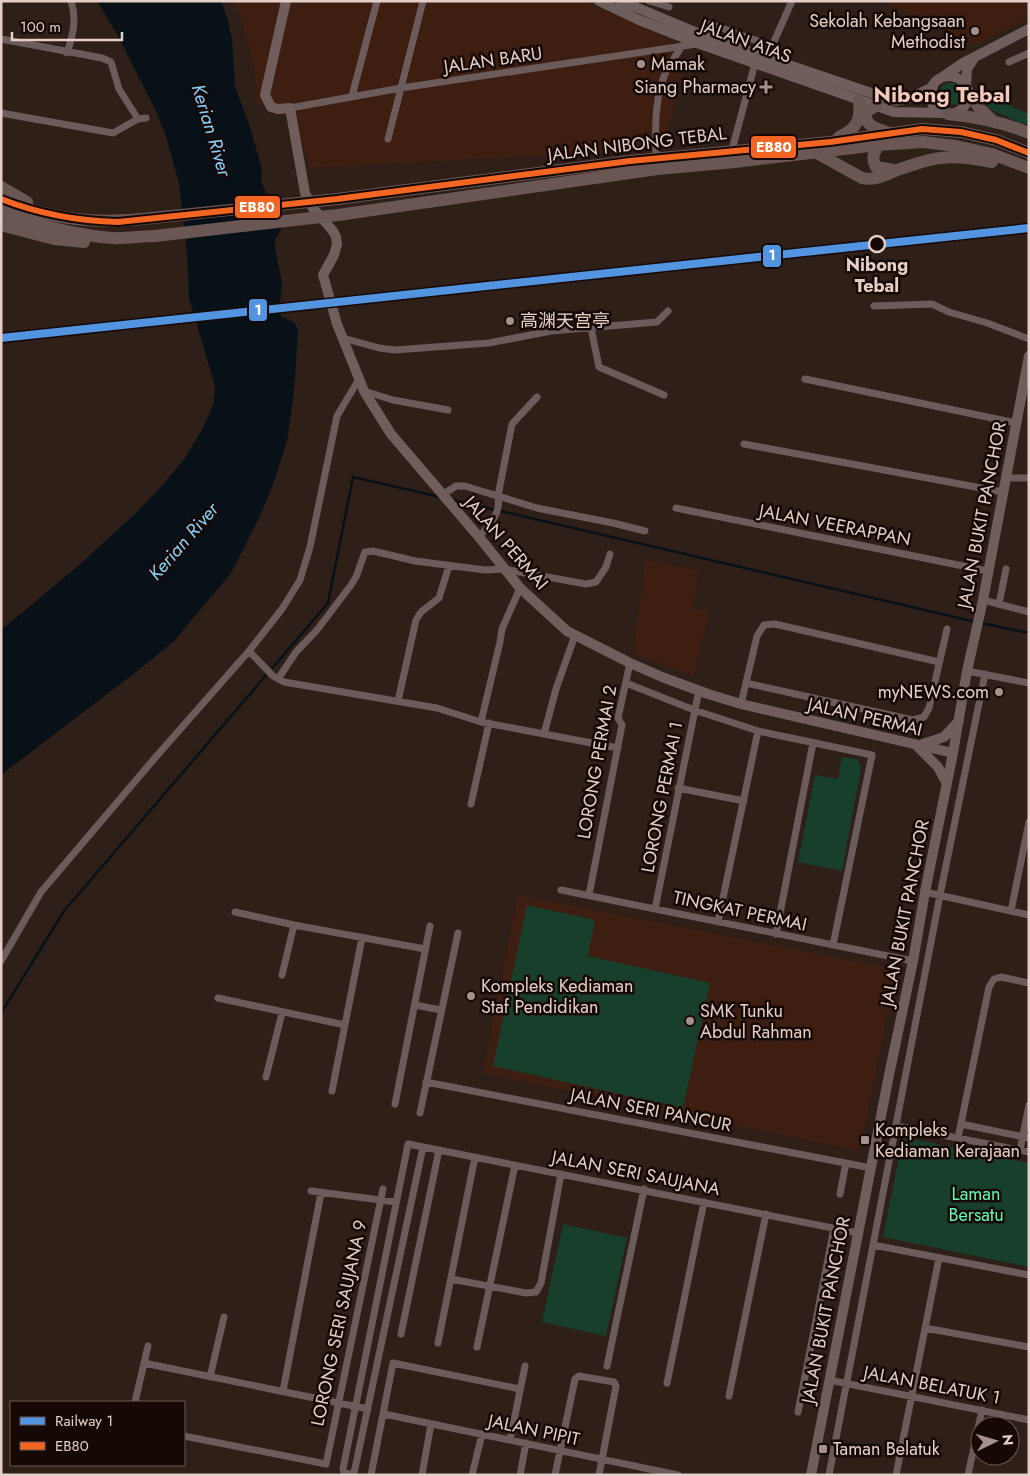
<svg xmlns="http://www.w3.org/2000/svg" width="1030" height="1476" font-family="Jost,'Noto Sans SC',sans-serif">
<rect width="100%" height="100%" fill="#2e1f19"/>
<!-- built -->
<path fill="#3e1e11" d="M235,1H584L670,40L685,61L664,149L309,168L297,120L259,104L252,55Z
M880,1H1029V18L976,44Z
M646,560L699,570L693,609L709,611L694,676L633,653Z
M518,895L896,969L860,1151L483,1073Z"/>
<!-- green -->
<path fill="#173f2c" d="M948,83H955C960,90 963,97 958,105L946,104L935,98L942,86Z
M981,92L1029,114V125L1018,122L988,108Z
M842,757L857,759L861,768L842,871L798,862L815,775L838,779Z
M527,905L595,920L588,956L710,983L683,1108L493,1066Z
M903,1137L1029,1163V1267L883,1237Z
M563,1224L627,1238L606,1336L542,1322Z"/>
<!-- water -->
<path fill="#081118" d="M97,1H221L228,20L232,39L235,87L249,124L262,169L261,182L278,214L281,224V230L275,240V247L282,283L279,311L281,316L295,323L298,330L294,393L287,441L273,485L260,516L231,573L174,641L145,665L1,775V630L77,567L137,512L163,485L185,458L203,428L214,403L215,386L189,298L187,252L179,183L166,136L157,113L117,34Z"/>
<g fill="none" stroke-linecap="round" stroke-linejoin="round">
<!-- stream -->
<path stroke="#081118" stroke-width="2.5" d="M453,500L976,622
M981,623L1029,633
M1,1013L64,911L328,603L353,477L440,497"/>
<!-- street -->
<path stroke="#6b5b5a" stroke-width="7" d="M649,1L669,7
M710,24L772,46
M1,39L102,58L111,62L119,89L138,119
M67,53C73,35 77,19 71,1
M765,57L772,46L792,1
M1009,62L1029,53
M352,96L377,1
M290,108L401,88L697,44
M1,113L113,133L138,119L146,118
M388,139L423,1
M732,150L755,63
M656,158C655,129 654,92 669,66C673,59 678,53 682,46
M874,306L932,304L949,312L987,323L1029,339
M591,328L599,367L664,395
M343,338L379,348L395,350L489,343L551,331L657,322L668,311
M805,379L1016,423
M364,391L393,400L448,410
M744,444L1003,492
M1005,478H1029
M442,495L456,486H465L537,508L613,523L645,531
M676,508L988,571
M479,537C490,524 501,514 498,496L512,424L537,397
M983,600L1029,612
M999,604L1006,569
M249,651L273,676L284,682L437,708L481,722L618,748
M967,671L1029,683
M278,679L296,652L317,630L351,585L356,577L365,552L373,551L415,561L485,570L503,569L586,584L596,582L606,567L610,554
M626,683L694,710L758,731L872,755L833,945
M746,683L913,720L924,717L929,708L947,629
M398,701L416,620L421,612L439,598L449,566
M741,704L757,636L764,625L775,624L939,662
M481,722L500,642L502,629L520,588
M544,734L556,689L575,635
M678,788L744,801
M471,804L489,723
M561,890L913,961
M925,892L1029,915
M589,895L622,725L618,718L630,663
M655,909L699,690
M1011,911L1029,822
M235,912L294,925L425,949
M718,922L758,731
M776,934L813,743
M1,961L41,892L154,759L249,651L282,609L300,580L310,547L337,416L359,379
M282,975L294,925
M218,998L345,1025
M415,1005L441,1010
M266,1077L282,1013
M426,1082L871,1168
M332,1091L362,938
M395,1104L430,926
M420,1113L458,933
M961,1124L1029,1138
M896,1126L1029,1152
M958,1138L989,987L994,979L1001,977L1029,983
M423,1147L354,1473L351,1474L344,1473L343,1469L408,1144L858,1233
M1020,1150L1029,1105
M311,1191L396,1202
M840,1194L846,1163
M873,1245L1029,1275
M451,1279L526,1293L536,1292L541,1283L561,1174
M925,1328L1029,1347
M401,1334L439,1150
M438,1343L475,1157
M477,1347L515,1165
M144,1363L368,1409
M607,1366L644,1189
M210,1377L224,1317
M829,1380L1029,1420
M667,1383L704,1202
M283,1391L321,1193
M729,1396L766,1214
M135,1402L148,1346
M798,1412L834,1228
M384,1414L678,1475
M184,1436L326,1464L383,1189
M510,1440L525,1366
M371,1475L393,1363L520,1389
M422,1475L431,1424
M472,1475L482,1434
M520,1475L526,1443
M555,1475L575,1379L579,1376L614,1382L616,1386L599,1475
M829,1475L940,895L985,674
M896,1475L939,1258
M968,1475L982,1410"/>
<!-- secondary -->
<path stroke="#6f5e5c" stroke-width="10" d="M286,1L265,95L271,107L278,109L290,108L305,193L312,207L333,231L336,237L337,244L334,255L323,275L337,324L364,391L391,434L479,537L520,588L567,631L630,663L662,677L708,694L741,704L953,753
M599,1L639,20L700,44L894,112L943,113
M621,1L712,39L895,101L907,99L933,87
M944,76L963,63L1029,29
M930 95a19 19 0 1 1 38 0a19 19 0 1 1-38 0Z
M966,86L967,69L974,58
M920,745L944,737L959,721
M917,746L938,767L947,784
M811,1475L889,1075L913,961L925,892L953,753L967,671L983,600L1029,356"/>
<!-- highway -->
<path stroke="#6a5754" stroke-width="12" d="M968,92L980,109L993,121
M876,106L867,111C862,126 877,128 889,133
M948,114C976,117 1003,122 1029,133
M839,137C857,129 861,120 859,100
M878,145C874,153 871,159 876,167L894,170
M815,152L862,178C877,181 887,174 900,169C913,165 927,159 941,158C958,156 975,159 992,162
M1,187L27,202
M1,199C54,221 96,224 152,218
M337,199L630,161L830,142L922,129L961,132L996,140L1029,153
M1,212C37,225 74,235 112,238C126,239 141,236 155,236
M338,215L657,169L735,162L878,145L923,142L956,146L992,154L1029,168
M1,225L54,239L84,242"/>
<!-- highway-bridge -->
<path stroke="#6a5754" stroke-width="12" d="M152,218L337,199
M155,236L338,215"/>
<!-- bus-1 casing -->
<g stroke="#160905" stroke-width="10">
<path id="bus-1" d="M1,199C39,214 77,221 118,222L337,199L630,161L830,142L922,129L961,132L996,140L1029,153"/>
</g>
<!-- bus-1 -->
<use href="#bus-1" stroke="#f26522" stroke-width="6"/>
<!-- rail-1 casing -->
<g stroke="#160905" stroke-width="11">
<path id="rail-1" d="M1,338L1029,228"/>
</g>
<!-- rail-1 -->
<use href="#rail-1" stroke="#5294df" stroke-width="8"/>
</g>
<!-- markers -->
<g fill="#a4918b" stroke="#160905" stroke-width="2">
<circle cx="975" cy="31" r="5"/>
<circle cx="641" cy="64" r="5"/>
<path d="M763.5 79.5h5v5h5v5h-5v5h-5v-5h-5v-5h5z"/>
<circle cx="510" cy="321" r="5"/>
<circle cx="999" cy="692" r="5"/>
<circle cx="471" cy="996" r="5"/>
<circle cx="690" cy="1021" r="5"/>
<rect x="860" y="1135" width="10" height="10" rx="2.5"/>
<rect x="818" y="1444" width="10" height="10" rx="2.5"/>
</g>
<circle fill="#160905" stroke="#e3cfc8" stroke-width="2.5" cx="877" cy="244" r="8"/>
<g text-anchor="middle" stroke-width="5" stroke-linejoin="round" paint-order="stroke">
<!-- poi labels -->
<g font-size="18" fill="#e3cfc8" stroke="#160905" text-anchor="start">
<text x="965" y="27" text-anchor="end">Sekolah Kebangsaan<tspan x="965" dy="21">Methodist</tspan></text>
<text x="651" y="70">Mamak</text>
<text x="756" y="93" text-anchor="end">Siang Pharmacy</text>
<text x="520" y="327">高渊天宫亭</text>
<text x="989" y="698" text-anchor="end">myNEWS.com</text>
<text x="481" y="992">Kompleks Kediaman<tspan x="481" dy="21">Staf Pendidikan</tspan></text>
<text x="700" y="1017">SMK Tunku<tspan x="700" dy="21">Abdul Rahman</tspan></text>
<text x="875" y="1136">Kompleks<tspan x="875" dy="21">Kediaman Kerajaan</tspan></text>
<text x="833" y="1455">Taman Belatuk</text>
</g>
<!-- street labels -->
<g font-size="18" fill="#e3cfc8" stroke="#160905">
<text transform="translate(746 41) rotate(20)" y="6">JALAN ATAS</text>
<text transform="translate(493 60) rotate(-8)" y="6">JALAN BARU</text>
<text transform="translate(637 144) rotate(-7)" y="6">JALAN NIBONG TEBAL</text>
<text transform="translate(982 515) rotate(-79)" y="6">JALAN BUKIT PANCHOR</text>
<text transform="translate(835 525) rotate(11)" y="6">JALAN VEERAPPAN</text>
<text transform="translate(506 543) rotate(49)" y="6">JALAN PERMAI</text>
<text transform="translate(865 717) rotate(13)" y="6">JALAN PERMAI</text>
<text transform="translate(597 762) rotate(-80)" y="6">LORONG PERMAI 2</text>
<text transform="translate(662 797) rotate(-79)" y="6">LORONG PERMAI 1</text>
<text transform="translate(740 911) rotate(12)" y="6">TINGKAT PERMAI</text>
<text transform="translate(905 913) rotate(-79)" y="6">JALAN BUKIT PANCHOR</text>
<text transform="translate(651 1110) rotate(11)" y="6">JALAN SERI PANCUR</text>
<text transform="translate(636 1173) rotate(11)" y="6">JALAN SERI SAUJANA</text>
<text transform="translate(826 1310) rotate(-79)" y="6">JALAN BUKIT PANCHOR</text>
<text transform="translate(339 1323) rotate(-78)" y="6">LORONG SERI SAUJANA 9</text>
<text transform="translate(932 1385) rotate(11)" y="6">JALAN BELATUK 1</text>
<text transform="translate(534 1430) rotate(12)" y="6">JALAN PIPIT</text>
</g>
<!-- stop labels -->
<g font-size="18" font-weight="bold" fill="#e3cfc8" stroke="#160905">
<text x="877" y="271">Nibong<tspan x="877" dy="21">Tebal</tspan></text>
</g>
<!-- park labels -->
<g font-size="18" fill="#61f9b7" stroke="#160905">
<text x="976" y="1200">Laman<tspan x="976" dy="21">Bersatu</tspan></text>
</g>
<!-- water labels -->
<g font-size="19" font-style="italic" fill="#86d1fc" stroke="#160905">
<text transform="translate(212 130) rotate(73)" y="7">Kerian River</text>
<text transform="translate(183 541) rotate(-49)" y="7">Kerian River</text>
</g>
<!-- district labels -->
<g font-size="22" font-weight="bold" fill="#f1cabb" stroke="#160905">
<text x="942" y="102">Nibong Tebal</text>
</g>
</g>
<g stroke="#160905" stroke-width="2">
<rect x="750" y="135" width="47" height="24" rx="5" fill="#f26522"/>
<rect x="234" y="195" width="47" height="24" rx="5" fill="#f26522"/>
<rect x="762" y="244" width="20" height="24" rx="5" fill="#5294df"/>
<rect x="248" y="298" width="20" height="24" rx="5" fill="#5294df"/>
</g>
<g font-size="14" text-anchor="middle" font-weight="bold" fill="#fff">
<text x="774" y="152">EB80</text>
<text x="257" y="212">EB80</text>
<text x="772" y="260">1</text>
<text x="258" y="315">1</text>
</g>
<!-- border -->
<rect width="1030" height="1476" fill="none" stroke="#e3cfc8" stroke-width="5"/>
<!-- legend -->
<rect x="10" y="1401" width="175" height="65" fill="#160905" stroke="#685853"/>
<rect x="20" y="1417" width="25" height="8" fill="#5294df" stroke="#685853"/>
<text x="55" y="1426" font-size="15" fill="#e3cfc8">Railway 1</text>
<rect x="20" y="1442" width="25" height="8" fill="#f26522" stroke="#685853"/>
<text x="55" y="1451" font-size="15" fill="#e3cfc8">EB80</text>
<!-- north arrow -->
<g transform="translate(995 1441) rotate(85)"><circle r="24" fill="#160905" stroke="#685853"/>
<path d="M0-4L9 19L0 12L-9 19Z" fill="#a4918b"/>
<text y="-8" font-size="14" font-weight="bold" text-anchor="middle" fill="#e3cfc8">N</text>
</g>
<!-- scale -->
<path d="M12 32v8h110v-8" fill="none" stroke="#e3cfc8" stroke-width="2.5"/>
<text x="20" y="32" font-size="15" fill="#e3cfc8" stroke="#160905" stroke-width="4" paint-order="stroke">100 m</text>
</svg>
